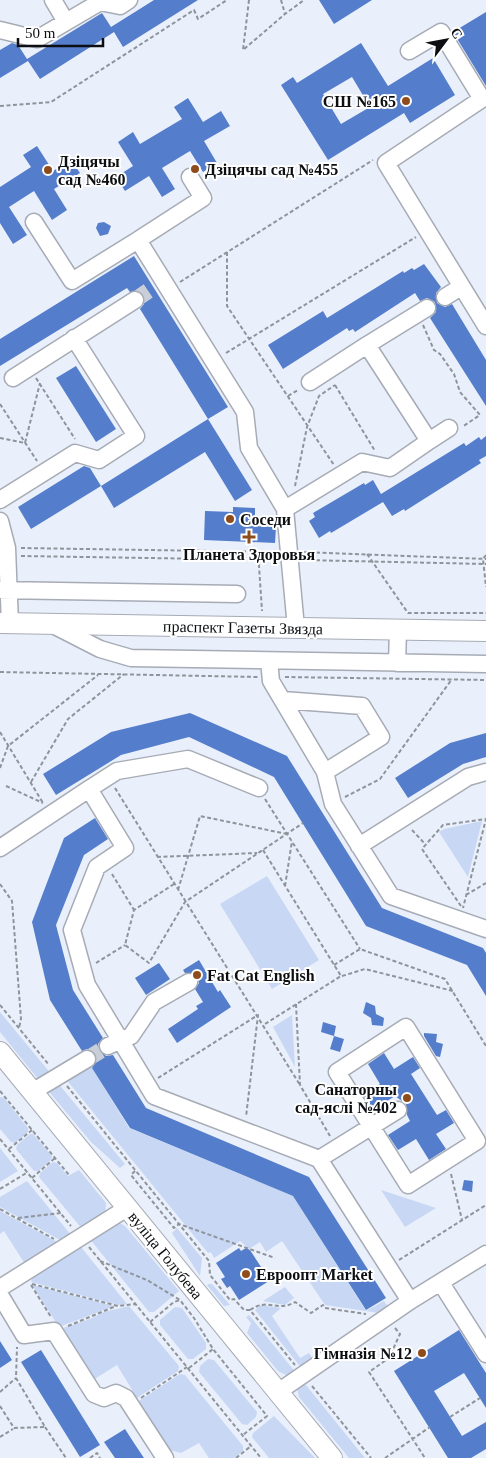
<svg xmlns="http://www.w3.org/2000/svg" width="486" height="1458" font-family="Georgia,serif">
<rect width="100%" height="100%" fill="#eaf0fb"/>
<!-- green -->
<path fill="#c7d7f4" d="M482,821L468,877L439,832L444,829Z
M267,876L319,960L272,989L220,904Z
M0,1012L52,1075L41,1080L38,1079L0,1032Z
M292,1015L295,1067L273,1027Z
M89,1063L129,1128L293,1196L366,1311L384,1301L388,1307L379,1313L325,1305L282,1241L266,1252L260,1242L249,1249L240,1241L214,1258L211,1252L208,1253L65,1078Z
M57,1082L125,1164L120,1168L91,1142L51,1094L49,1091Z
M0,1097L4,1098L28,1128V1132L15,1143L11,1142L0,1129Z
M30,1134H33L52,1156L51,1160L38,1171H34L16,1149L17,1145Z
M0,1148L18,1171L0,1182Z
M53,1162L57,1163L68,1176L79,1170L106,1203L105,1214L83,1230L39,1177L40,1173Z
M27,1181L71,1235L62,1241L0,1207V1197Z
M381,1190L436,1208L405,1227Z
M0,1211L59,1243L25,1264L4,1231L0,1234Z
M118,1222L125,1226L179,1291L154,1312H149L89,1238Z
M177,1228L202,1258L200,1276L172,1233Z
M81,1247L127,1304L118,1305L31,1282L33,1277Z
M209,1284H212L230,1305L224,1306L207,1285Z
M32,1285L114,1306L59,1327Z
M285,1287L294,1298L285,1305L263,1301Z
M261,1305L281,1308L272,1316L300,1358L309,1353L315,1362L303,1370L255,1310Z
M129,1306L179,1366L178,1371L137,1398L117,1365L93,1380L60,1329L90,1319L104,1312Z
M175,1307L182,1308L206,1343V1349L193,1359H188L160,1325V1320Z
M249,1315L297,1374L288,1376L278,1371L247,1333L251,1323L246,1317Z
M208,1359L214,1360L257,1412L256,1417L247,1425L242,1424L199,1372L200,1366Z
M180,1374L185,1375L243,1446V1451L234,1458H209L199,1443L181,1453L170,1450L139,1401Z
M302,1380L365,1458H349L299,1397L297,1388Z
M274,1416L315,1458H269L252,1437L253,1433Z"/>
<!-- building -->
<path fill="#547dcb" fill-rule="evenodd" d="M154,0H198L123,47L114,32L40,79L28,61L0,78V50L12,43L18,45L27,59L102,13L111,27Z
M319,0H372L334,24Z
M486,12V86L453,32Z
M361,43L388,86L433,58L455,95L410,123L404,113L328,160L281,85L293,77L297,83ZM352,77L370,107L341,124L323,94Z
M188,98L203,122L221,111L230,126L204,141L217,163L203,172L190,151L162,168L175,189L162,197L149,176L125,191L116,177L133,166L118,142L133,132L140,144L182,119L174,107Z
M37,146L53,171L71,160L80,173L54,189L67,210L52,220L34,191L9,207L27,235L13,244L0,223V187L31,167L23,155Z
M104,222L111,226L108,234L100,236L96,228L98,223Z
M134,256L228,407L208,419L140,309L144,304V295L139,291L130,292L127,288L0,366V339Z
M424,264L441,287L436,293L437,303L445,307L452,304L486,360V406L430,318L436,312L435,302L427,298L420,301L415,293L355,332L353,329L349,331L347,328L283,369L268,345L323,311L327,318L403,271L404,273L412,268L414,270Z
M76,366L116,429L96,442L56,378Z
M208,419L252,490L235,501L205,452L114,508L101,486Z
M486,436V456L479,460L481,463L405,511L404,509L392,516L383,502L331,533L330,531L319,538L309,521L315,517L313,513L364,483L365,485L373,480L381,494L464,443L466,446L479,437L481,440Z
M84,466L90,468L101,486L31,529L18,507Z
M233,507L255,508V526L276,527L275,543L204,540L205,511L233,512Z
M190,713L287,756L382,908L483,948L486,953V996L467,965L366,926L274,777L189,737L121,755L56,795L43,774L111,732Z
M486,733V757L463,764L408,798L395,778L450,743Z
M95,818L108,839L84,855L56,925L73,990L103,1038L98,1044L99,1050L106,1056L113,1055L146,1108L309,1177L386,1298L366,1310L293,1196L130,1128L92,1068L97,1059L95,1053L87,1049L82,1051L50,1000L32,922L64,838Z
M199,960L218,992L220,990L231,1007L177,1043L168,1029L198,1009L196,1006L203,1002L195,989L199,983L197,977L194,973H185L183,970Z
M159,963L170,979L146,995L135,978Z
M366,1002L375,1006L376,1014L384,1018L383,1026L372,1025L371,1018L363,1013Z
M323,1022L336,1026L334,1036L321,1032Z
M424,1033L437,1034L436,1042L443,1044L440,1057L436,1056L424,1036Z
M334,1036L344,1039L340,1052L330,1049Z
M384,1053L394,1069L413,1057L420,1068L411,1074L437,1115L446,1110L454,1123L436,1134L446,1149L429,1160L416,1139L398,1150L388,1135L410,1121L407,1115L406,1104L395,1096L373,1110L363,1095L380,1084L368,1064Z
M464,1180L473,1181L472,1192L462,1190Z
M239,1248L241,1251L246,1248L250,1250L263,1270L266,1268L272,1279L239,1300L230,1286L227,1288L221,1279L225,1277L216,1263Z
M459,1330L486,1373V1408L464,1373L434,1391L462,1436L486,1422V1449L471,1458H448L394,1371Z
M0,1341L12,1360L0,1368Z
M41,1350L100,1445L80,1457L21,1362Z
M125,1429L134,1443L144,1458H115L104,1442Z"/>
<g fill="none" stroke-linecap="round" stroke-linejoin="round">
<!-- minor-tunnel -->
<path stroke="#c9ced8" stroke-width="16" stroke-dasharray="16 8" stroke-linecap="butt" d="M135,300L154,287
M87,1059L108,1046"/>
<!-- minor casing -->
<g stroke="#a6abb5" stroke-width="19">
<path id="minor" d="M53,0L66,22
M0,30L37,39L100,2L120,6L129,0
M409,51L441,32L482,99L386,163L486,326
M34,222L72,281L138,240L245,412L249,448L285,509L296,628
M138,240L203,198L190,177
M445,297L461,287
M13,378L135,300
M310,382L367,345
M429,441L449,428
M0,500L75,453L99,460L136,436L74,338
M285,509L362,462L390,468L429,441L367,345L427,308
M0,521L7,548L10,624
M0,590L237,594
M53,625L100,649L131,658L486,664
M269,661L271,681L325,772L333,804L391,896L486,929
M397,663L398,630
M283,700L362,706L381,737L325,772
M259,788L188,759L117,771L89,789L125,848L97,867L72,930L87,985L154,1096L319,1159L410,1301
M359,846L468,777L486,772
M0,848L89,789
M406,1027L477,1141L408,1185L337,1072Z
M108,1046L131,1036L154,1002L189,982
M32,1092L87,1059
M319,1159L398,1110
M441,1283L486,1354
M0,1288L127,1208
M0,1295L24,1335L54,1331L94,1394L104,1398L116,1393L126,1398L165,1458
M278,1392L410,1301L486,1254"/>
</g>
<!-- major casing -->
<g stroke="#a6abb5" stroke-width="22">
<path id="major" d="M0,623L486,631
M0,1052L332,1458"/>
</g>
<!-- path -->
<path stroke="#8f949b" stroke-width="2" stroke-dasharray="4 2.5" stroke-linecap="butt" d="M249,0L243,50L285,14
M281,0L285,14L304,0
M0,106L51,102L194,10L198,19L227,0
M227,252V306L334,465
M180,282L373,160
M423,325L434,350L440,354L454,374L460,392L480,415L462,427
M226,353L416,237
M36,378L75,439
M335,385L375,451
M288,396L298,390
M0,404L37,461
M0,438L25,443L40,383
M295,486L307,427L319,396L335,385
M21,548L276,552
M258,551L262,611
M303,552L486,559
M367,554L408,613H486
M486,555L483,559L486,587
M21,556L276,560
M303,560L486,564
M0,672L258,677
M285,677L486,680
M0,732L43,803
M0,768L8,746L98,675
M31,782L68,719L124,674
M6,786L43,803
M115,788L300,1085
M345,797L380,779L452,679
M265,799L360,949
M412,830L426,845
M263,850L341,976L265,1024
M157,857L257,853
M112,874L134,910
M0,884L12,901L21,1019L19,1028
M174,884L134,910L125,945L149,963L185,902L303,823
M285,886L292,841
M178,890L200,816L287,834
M466,895L486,883
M461,906L422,849L443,825L486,819L463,908
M96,963L125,945
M334,965L360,949L445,979L486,1046
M342,976L365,969L453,991
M296,1004L300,1085L330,1136
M0,1005L49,1065
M158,1078L258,1015L246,1117
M67,1086L209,1261L210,1275L230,1300L234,1299L244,1310H250L295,1365
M0,1091L69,1175
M0,1139L71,1226
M9,1149L32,1130
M135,1171L131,1175L174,1228L179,1224L275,1258
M451,1174L462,1220
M32,1178L55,1158
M0,1189L28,1172
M0,1209L54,1239
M18,1218L61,1213
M89,1247L261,1458
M399,1260L486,1205
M100,1261L147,1280L180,1300L194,1318L213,1349L267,1416L243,1435
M32,1284L118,1306L135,1304
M31,1285L51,1317
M250,1310C269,1297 277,1313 295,1302L311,1313L323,1305L325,1308L366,1314
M150,1322L174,1302L180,1300
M68,1326L116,1306
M395,1328L400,1334L389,1358L369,1372L425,1458
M189,1368L213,1349
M312,1386L371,1458
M0,1392L16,1378
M141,1398L187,1367
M0,1406L14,1428L45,1427L16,1378L17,1347
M450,1417L480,1398
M45,1427L66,1458
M0,1437L13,1429
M90,1458L97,1453L100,1458
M236,1458L251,1446
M385,1458L430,1427"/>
<!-- minor -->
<use href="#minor" stroke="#fff" stroke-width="16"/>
<!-- major -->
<use href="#major" stroke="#fff" stroke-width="20"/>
</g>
<!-- markers -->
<g fill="#8e4b1b" stroke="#fff" stroke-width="2">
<circle cx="406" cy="101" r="5"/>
<circle cx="195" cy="169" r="5"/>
<circle cx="48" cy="170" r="5"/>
<circle cx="230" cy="519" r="5"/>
<path d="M246.5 529.5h5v5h5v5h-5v5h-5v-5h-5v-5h5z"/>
<circle cx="197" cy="975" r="5"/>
<circle cx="407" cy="1098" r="5"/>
<circle cx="246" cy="1274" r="5"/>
<circle cx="422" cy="1353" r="5"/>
</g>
<g text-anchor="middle" stroke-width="4" stroke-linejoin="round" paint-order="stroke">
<!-- poi labels -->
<g font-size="16" font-weight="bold" fill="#0c0e11" stroke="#fff" text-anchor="start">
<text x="396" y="107" text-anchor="end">СШ №165</text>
<text x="58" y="167">Дзіцячы<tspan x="58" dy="18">сад №460</tspan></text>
<text x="205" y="175">Дзіцячы сад №455</text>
<text x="240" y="525">Соседи</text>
<text x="249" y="560" text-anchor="middle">Планета Здоровья</text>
<text x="207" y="981">Fat Cat English</text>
<text x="397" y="1095" text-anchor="end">Санаторны<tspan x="397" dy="18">сад-яслі №402</tspan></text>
<text x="256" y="1280">Евроопт Market</text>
<text x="412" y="1359" text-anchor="end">Гімназія №12</text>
</g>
<!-- street labels -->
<g font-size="16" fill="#0c0e11" stroke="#fff">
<text transform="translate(243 627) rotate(1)" y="6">праспект Газеты Звязда</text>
<text transform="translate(166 1255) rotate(51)" y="6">вуліца Голубева</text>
</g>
</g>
<!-- north arrow -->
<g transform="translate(446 40) rotate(58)" stroke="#ffffff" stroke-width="4" paint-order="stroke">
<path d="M0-4L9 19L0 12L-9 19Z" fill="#0c0e11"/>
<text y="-8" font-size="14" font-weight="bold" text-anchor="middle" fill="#0c0e11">С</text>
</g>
<!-- scale -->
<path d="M18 38v8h85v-8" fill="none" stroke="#0c0e11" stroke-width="2.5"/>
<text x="25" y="38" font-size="15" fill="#0c0e11" stroke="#ffffff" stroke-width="4" paint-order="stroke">50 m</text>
</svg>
